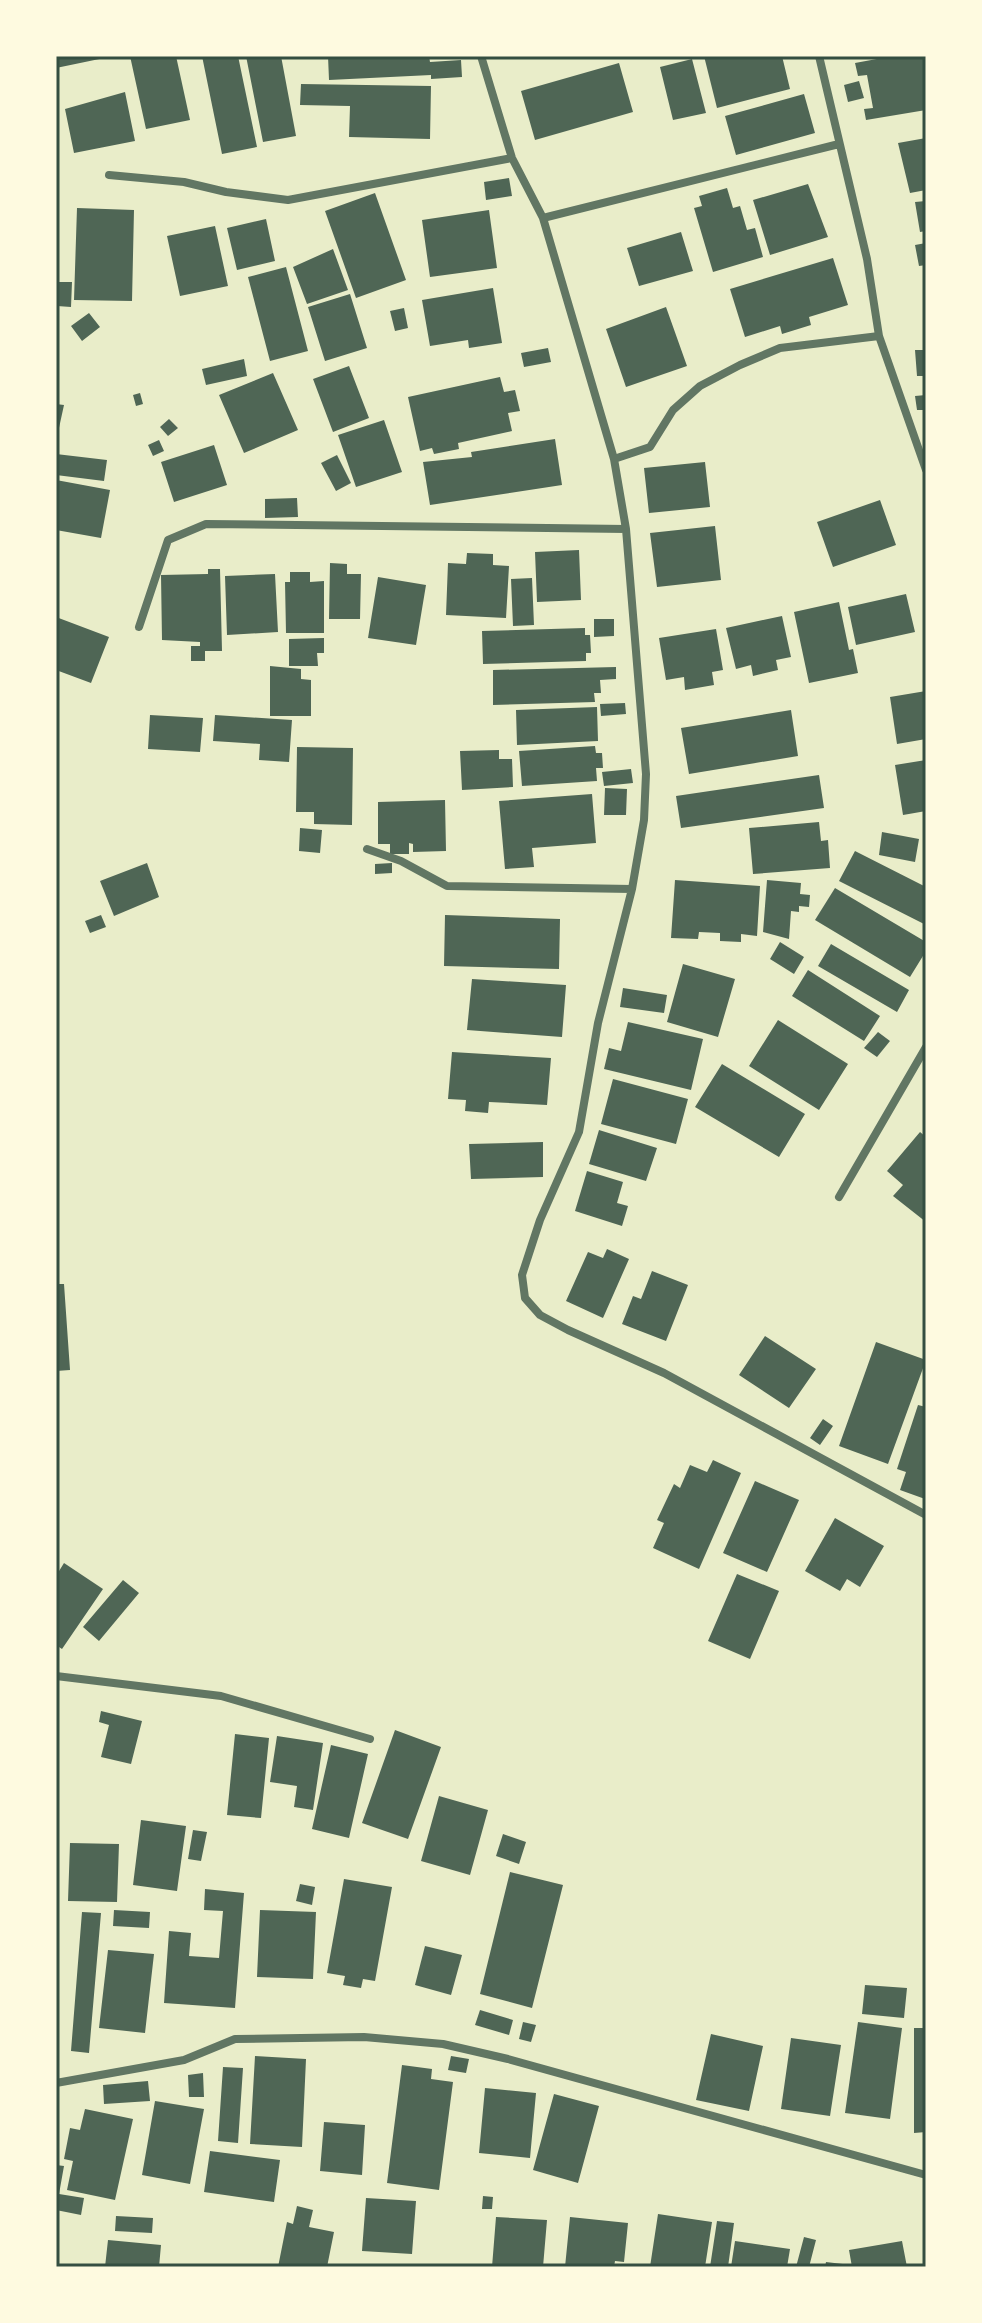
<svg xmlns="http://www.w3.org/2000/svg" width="982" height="2323" font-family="'Nunito Sans',sans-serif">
<rect width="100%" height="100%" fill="#e9edc9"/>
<!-- building -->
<path fill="#4f6655" d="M56,56H109V57L56,68Z
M130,56H176L190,120L146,129Z
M202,56H238L257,147L222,154Z
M246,56H281L296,136L263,142Z
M328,56H429L430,62L461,60L462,77L431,79V75L329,80Z
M704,56H782L790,89L717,108Z
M893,56H926V110L866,120L864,109L873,108L867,75L858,76L855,63Z
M692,59L706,113L673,120L660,67Z
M619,63L633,112L535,140L521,91Z
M859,81L864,98L848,102L844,85Z
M301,84L431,86L430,139L349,137L350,106L300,105Z
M125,92L135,141L74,153L65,109Z
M804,94L815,133L736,155L725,116Z
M926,138V190L910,193L898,143Z
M509,178L512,196L486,200L484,182Z
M808,184L828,237L770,255L753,200Z
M727,188L733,208L740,206L747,230L755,228L763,257L713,272L694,208L702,206L699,196Z
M375,193L406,280L356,298L325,211Z
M926,201V231L920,232L915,202Z
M77,208L134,210L132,301L74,300Z
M489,210L497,268L430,277L422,220Z
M266,219L275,261L237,270L227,228Z
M215,226L228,286L180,296L167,236Z
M681,232L693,271L639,286L627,248Z
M926,243V265L919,266L915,245Z
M333,249L348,290L307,304L293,267Z
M833,258L848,305L809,317L811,325L782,334L780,326L745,337L730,289Z
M286,267L308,351L270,361L248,277Z
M59,282H72L71,307L57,306Z
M493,288L502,343L469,348L468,340L430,346L422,300Z
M350,294L367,348L325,361L308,307Z
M666,307L687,366L626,387L606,329Z
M404,308L408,328L395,331L390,311Z
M89,313L100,327L82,341L71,326Z
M548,348L551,362L524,367L521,353Z
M915,350H926V376H917Z
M244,359L247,376L206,385L202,369Z
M349,366L369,418L333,432L313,379Z
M273,373L298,430L244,453L219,395Z
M500,377L504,392L515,390L520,411L508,413L512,431L458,443L459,449L434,454L432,448L420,451L408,397Z
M140,393L143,404L136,406L133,395Z
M926,395V410H917L915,396Z
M56,404L64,405L57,437H56Z
M169,419L178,428L168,436L160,427Z
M384,420L402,472L356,487L338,435Z
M555,439L562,485L430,505L423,462L472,457L471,452Z
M159,440L164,451L153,456L148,445Z
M214,445L227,485L174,502L161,462Z
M56,454L107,460L104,481L56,475Z
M337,455L351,483L336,491L321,463Z
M705,462L710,507L649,513L644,468Z
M56,480L110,490L101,538L56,530Z
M297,498L298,517L265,518V499Z
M880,500L896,545L833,567L817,522Z
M715,526L721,580L657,587L650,533Z
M579,550L581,600L537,602L535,552Z
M467,553L493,554V565L509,566L506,618L446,615L448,563L466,564Z
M330,563L347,564V574H361L360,619H329Z
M208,569H220L222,651H205V661H191V646H200V642L162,640L161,575L208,574Z
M290,572H310V582L324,581V633H286L285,582H290Z
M275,574L278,632L227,635L225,576Z
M378,577L426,585L416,645L368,638Z
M532,578L534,625L513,626L511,579Z
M906,594L915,632L856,645L848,607Z
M839,602L849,650L853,649L858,673L809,683L794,612Z
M782,616L791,657L776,660L778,670L753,676L751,665L736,669L726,628Z
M56,617L109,637L91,683L56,670Z
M594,619H614V636L594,637Z
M585,628V635H590L591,653H586V661L483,664L482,631Z
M716,629L723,670L712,672L714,685L685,690L684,677L666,680L659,638Z
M324,638V653H317L318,666H289V639Z
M270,666L301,669V679L311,680V716H270Z
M616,667V679L600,680L601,693H594L595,702L493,705V670Z
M926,691V739L897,744L890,697Z
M625,703L626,714L601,716L600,704Z
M597,707L598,741L517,745L516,710Z
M791,710L798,756L689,774L681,728Z
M150,715L203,718L200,752L148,749Z
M215,715L292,720L289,762L259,760L260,744L213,741Z
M595,746L596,753H602L603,768H596L597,781L522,786L519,751Z
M297,747L353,748L352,825L314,824V812H296Z
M499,750V759H512L513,787L462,790L460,751Z
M926,760V811L903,815L895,765Z
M631,769L633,783L604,786L602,772Z
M819,775L824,808L681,828L676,796Z
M605,788L627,789L626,815H604Z
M592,794L596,843L532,848L534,867L505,869L499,801Z
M445,800L446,851L413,852V844L409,843V854H390V844H378V802Z
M819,822L821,841L828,840L830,868L753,874L749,828Z
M300,828L322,830L320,853L299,851Z
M882,832L919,839L915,862L879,855Z
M855,851L926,887V925L839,881Z
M147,863L159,897L114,916L100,881Z
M392,863V873L375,874V864Z
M675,880L760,886L757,936L741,934V942L720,941V933L699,932L698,939L671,938Z
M767,880L801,883L800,894L810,895L809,907L799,906V912L791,911L789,939L763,932Z
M835,888L926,942V951L910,977L815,920Z
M101,915L106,927L90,933L85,921Z
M445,915L560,919L559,969L444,966Z
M780,942L804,957L794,974L770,959Z
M831,944L909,990L897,1012L818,966Z
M683,964L735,979L718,1037L667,1022Z
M808,970L880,1016L864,1041L792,996Z
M472,979L566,985L562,1037L467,1030Z
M623,988L667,995L664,1013L620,1007Z
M778,1020L848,1064L819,1110L749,1066Z
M628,1022L703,1039L691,1090L604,1069L609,1048L621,1051Z
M878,1032L890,1041L877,1057L864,1048Z
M452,1052L551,1058L547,1105L489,1102L488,1113L465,1111L466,1100L448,1099Z
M722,1064L805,1114L779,1157L695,1107Z
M613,1079L688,1099L676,1144L601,1124Z
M599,1130L657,1148L646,1181L589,1164Z
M920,1132L926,1137V1222L893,1196L903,1185L887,1171Z
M543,1142V1177L471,1179L469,1144Z
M587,1171L623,1182L617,1203L628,1206L622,1226L575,1211Z
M607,1249L629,1259L603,1318L566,1301L588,1252L603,1258Z
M652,1271L688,1285L666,1341L622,1324L633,1296L641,1299Z
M56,1284H64L70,1370L56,1371Z
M765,1336L816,1369L789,1408L739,1375Z
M876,1342L926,1360L888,1464L839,1446Z
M918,1405L926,1407L925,1499L900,1490L906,1472L897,1469Z
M823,1419L833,1426L820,1445L810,1438Z
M713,1460L741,1473L699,1569L653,1548L664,1523L657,1520L674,1484L680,1488L690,1465L707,1472Z
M755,1481L799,1500L767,1572L723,1553Z
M835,1518L884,1546L860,1587L847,1579L840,1591L805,1571Z
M64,1563L103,1589L62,1649L56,1645V1576Z
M737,1574L779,1591L750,1659L708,1641Z
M123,1580L139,1593L99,1641L83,1627Z
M101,1711L142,1721L131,1764L101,1757L109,1725L99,1722Z
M395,1730L441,1747L408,1839L362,1823Z
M235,1734L269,1738L261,1818L227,1815Z
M277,1736L323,1743L313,1810L294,1807L297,1786L270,1782Z
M331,1745L368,1754L349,1838L312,1829Z
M439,1796L488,1810L470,1875L421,1861Z
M141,1820L186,1826L177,1891L133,1885Z
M193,1830L207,1832L201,1861L188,1859Z
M503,1834L526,1842L519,1864L496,1856Z
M70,1843L119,1844L117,1902L68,1901Z
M510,1872L563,1885L532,2008L480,1994Z
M344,1879L392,1887L375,1981L363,1979L361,1988L343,1985L345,1976L327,1973Z
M300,1884L315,1887L312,1905L296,1901Z
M205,1889L244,1893L235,2008L164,2003L169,1931L191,1933L189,1956L219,1958L223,1911L204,1910Z
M114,1910L150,1912L149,1928L113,1926Z
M260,1910L316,1912L313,1979L257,1977Z
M82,1912L101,1913L89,2053L71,2051Z
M425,1946L462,1955L451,1995L415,1985Z
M108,1950L154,1954L145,2033L99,2028Z
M865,1985L907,1988L904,2018L862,2014Z
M480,2010L513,2020L509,2035L475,2025Z
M523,2022L536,2025L531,2042L519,2039Z
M858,2022L902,2028L890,2119L845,2113Z
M914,2028H926V2132L914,2133Z
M711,2034L763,2046L749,2111L696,2100Z
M791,2038L841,2045L830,2116L781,2109Z
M255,2056L306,2059L302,2147L250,2144Z
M451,2056L469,2059L466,2073L448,2070Z
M402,2065L432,2069L431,2079L453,2082L439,2190L387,2183Z
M223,2067L243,2068L238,2143L218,2141Z
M203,2073L204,2097H189L188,2075Z
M148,2081L150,2101L104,2104L103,2085Z
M485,2088L536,2093L530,2158L479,2153Z
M554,2094L599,2106L578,2183L533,2170Z
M155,2101L204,2109L190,2184L142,2175Z
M85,2109L133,2119L115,2200L67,2190L73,2161L64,2159L70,2128L80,2130Z
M324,2122L365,2125L362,2175L320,2171Z
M210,2151L280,2160L274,2202L204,2192Z
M56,2165L64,2166L59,2194L84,2198L81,2215L56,2210Z
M483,2196L493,2197L492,2209H482Z
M366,2198L416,2201L412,2254L362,2251Z
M297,2206L313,2210L309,2227L334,2232L327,2267H278L287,2222L293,2224Z
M658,2214L712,2222L705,2267H650Z
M116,2216L153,2218L152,2233L115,2231Z
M496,2217L547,2220L543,2267H492Z
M570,2217L628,2223L624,2262L615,2261L614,2267H565Z
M717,2221L734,2223L728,2267H710Z
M804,2237L816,2240L809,2267H796Z
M108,2240L161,2245L159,2267H105Z
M735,2241L790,2249L787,2267H731Z
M902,2241L907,2267H852L849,2250Z
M826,2262L851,2265V2267H825Z"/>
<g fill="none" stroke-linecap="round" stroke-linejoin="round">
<!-- minor -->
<path stroke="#617663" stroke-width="8" d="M481,56L512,158L543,218L614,459L626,529L646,774L644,820L632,889L598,1023L579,1132L540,1220L522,1275L525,1298L540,1315L568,1330L664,1373L926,1515
M819,56L867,259L879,336L926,470
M109,175L184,182L226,192L288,200L512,158
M543,218L839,144
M614,459L650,447L673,410L700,386L740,365L780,348L879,336
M139,627L168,540L206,524L626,529
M367,849L401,861L447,886L632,889
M839,1197L926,1047
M56,1676L221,1696L370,1739
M56,2083L184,2060L235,2039L364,2037L443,2044L508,2059L926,2175"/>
</g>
<!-- border -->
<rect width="982" height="2323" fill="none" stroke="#fefae0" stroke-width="116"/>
<rect x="58" y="58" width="866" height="2207" fill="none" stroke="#344e41" stroke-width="3"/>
</svg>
